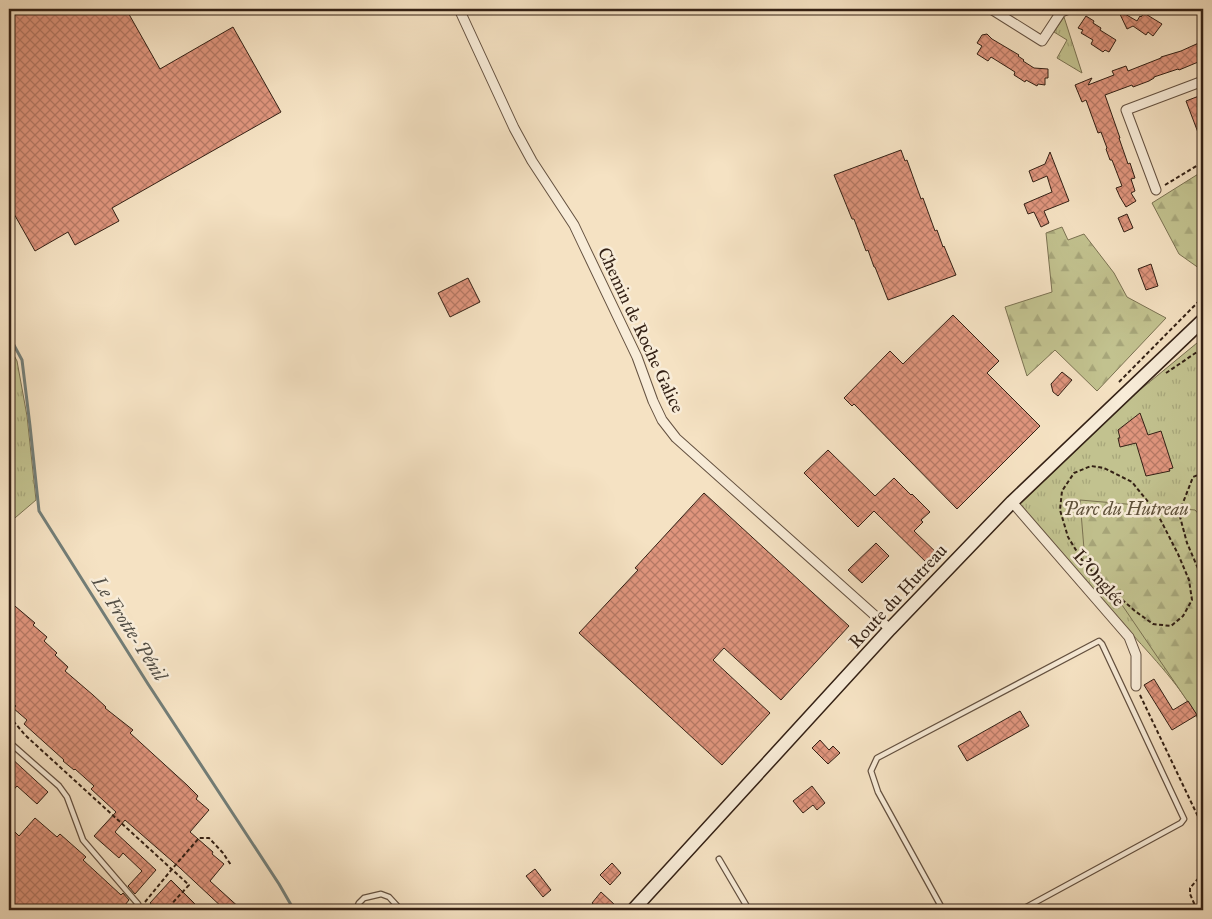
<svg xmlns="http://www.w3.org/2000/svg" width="1212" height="919" font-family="'IM FELL Great Primer',serif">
<defs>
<pattern id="grass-tufts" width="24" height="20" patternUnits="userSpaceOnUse" patternTransform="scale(1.25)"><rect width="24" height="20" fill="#c2c28f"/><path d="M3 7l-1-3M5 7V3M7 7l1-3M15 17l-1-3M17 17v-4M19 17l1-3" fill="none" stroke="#a7a67a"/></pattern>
<pattern id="forest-firs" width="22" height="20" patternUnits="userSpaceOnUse" patternTransform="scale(1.25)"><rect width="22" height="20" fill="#c2c28f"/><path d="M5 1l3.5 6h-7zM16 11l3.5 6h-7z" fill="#a7a67a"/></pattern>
<pattern id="building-cross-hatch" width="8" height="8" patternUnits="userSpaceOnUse" patternTransform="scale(1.25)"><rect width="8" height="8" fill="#df957d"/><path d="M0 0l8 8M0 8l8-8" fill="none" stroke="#b67965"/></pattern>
</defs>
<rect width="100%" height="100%" fill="#f5e2c3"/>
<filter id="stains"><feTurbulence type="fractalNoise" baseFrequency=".004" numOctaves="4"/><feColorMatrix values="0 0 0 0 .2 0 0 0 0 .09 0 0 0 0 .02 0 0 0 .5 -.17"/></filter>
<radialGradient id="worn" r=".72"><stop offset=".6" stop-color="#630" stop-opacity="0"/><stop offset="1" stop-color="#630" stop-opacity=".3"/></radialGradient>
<!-- grass -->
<path fill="url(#grass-tufts)" stroke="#7b7252" d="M1064,17L1082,73L1057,58L1067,40L1054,32Z
M1203,338V731C1191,697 1156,661 1132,634C1094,591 1057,547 1020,504L1135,394Z
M9,346L17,361L27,416L36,500L9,523Z"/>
<!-- forest -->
<path fill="url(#forest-firs)" stroke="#7b7252" d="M1203,171V271L1179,254L1152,203Z
M1062,227L1068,240L1084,234L1114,273L1127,297L1166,318L1097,391L1055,350L1027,376L1005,307L1052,292L1046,233Z
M1080,500L1195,510L1203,519V724L1084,549Z"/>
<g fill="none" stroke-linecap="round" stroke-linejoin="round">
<!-- stream -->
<path stroke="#737e78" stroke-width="3" d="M9,336L22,360L30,426L39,511L148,684L279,884L294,910"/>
</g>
<!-- building -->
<path fill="url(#building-cross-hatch)" stroke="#342115" d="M9,9H126L160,69L233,27L281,112L112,208L119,221L75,245L68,232L35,251L9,205Z
M1118,10L1137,21L1140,16L1141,17L1144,13L1162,24L1153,36L1148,32L1146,35L1133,26L1127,29Z
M1086,16L1094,21L1093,23L1101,28L1100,30L1116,40L1109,52L1105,50L1103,52L1091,44L1093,40L1081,33L1083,30L1078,28Z
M987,34L992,39L1019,55L1018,56L1024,60L1023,61L1034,68L1048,69V78H1045V85L1038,84L1037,86L1026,80L1025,82L1014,75L1015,72L991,57L988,61L977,54L982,46L977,43L982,35Z
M1203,41V60L1179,70L1178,69L1154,77V78L1149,81L1133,87L1132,85L1105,95L1120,138H1119L1128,164L1130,163L1135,178L1131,179L1135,191L1131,193L1136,201L1126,207L1120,197L1116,188L1122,186L1112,160H1110L1106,149L1107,148L1101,132L1098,133L1086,100L1082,102L1075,85L1092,78L1088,85L1114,75L1112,71L1126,66L1128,71L1161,58V57L1181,51Z
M1199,96L1203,107V143H1202L1186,101Z
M901,150L905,161L907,160L921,199L923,198L935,231L937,230L943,247L944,246L956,275L888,300L875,267H874L868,250L866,251L854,219H852L834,175Z
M1050,152L1069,201L1044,211L1049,223L1041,227L1034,212L1028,214L1024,204L1052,192L1047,176L1033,182L1029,171L1045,164Z
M1127,214L1133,228L1124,232L1118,218Z
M1151,264L1158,286L1146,290L1138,269Z
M468,278L480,302L450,317L438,293Z
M953,315L999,361L987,373L1040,426L957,509L854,404L852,406L844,398L890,351L903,364Z
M1062,372L1072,380L1058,396L1053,392L1051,384Z
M1140,413L1148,435L1161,431L1173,468L1169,469L1170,471L1146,476L1136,443L1120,447L1118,438H1120L1118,430Z
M828,450L875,496L894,478L911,495L912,494L930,512L921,520L923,522L914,531L941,557L931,567L874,511L858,527L804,473Z
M704,493L849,626L781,700L724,648L713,660L770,713L722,765L579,633L638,570L635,568Z
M876,543L889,556L862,583L848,570Z
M9,601L35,623L33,625L47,637L44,641L57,653L55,655L68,667L65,671L93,695L106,707L105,708L133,730L130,733L187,785L198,796L196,799L209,810L190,832L213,852L212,854L224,864L210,881L242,910H225L180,868L125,820L115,832L156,870L135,894L128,886L142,871L123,853L119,858L94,836L116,812L91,789L94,786L75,769L74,770L63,761L64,760L24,724L27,720L13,708L16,706L9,700Z
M1154,679L1173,710L1188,701L1197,715L1172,730L1144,685Z
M1020,711L1029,726L967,761L958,746Z
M820,740L829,750L833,746L840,753L828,764L812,748Z
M9,756L48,792L37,804L17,786L9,795Z
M812,786L825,803L817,810L813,805L803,813L793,801Z
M35,818L57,837L60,834L86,857L83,860L121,895L123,893L129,900L121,910H9V826L19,836Z
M612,863L621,873L610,885L600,875Z
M535,869L551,890L543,897L526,876Z
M171,880L201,910H159L150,903Z
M601,892L615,905L610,910H600L592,903Z"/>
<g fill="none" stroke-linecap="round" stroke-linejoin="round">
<!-- lane casing -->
<g stroke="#645140" stroke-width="7">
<path id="lane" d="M9,742L59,786L67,797L83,840L138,904L131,910
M719,859L749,910
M356,910L359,903L364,898L381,894L389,897L401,910
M943,910L878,792L871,771L877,758L1099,641L1102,644L1184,819L1181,823L1021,910"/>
</g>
<!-- street casing -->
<g stroke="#645140" stroke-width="11">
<path id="street" d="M459,9L514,128L532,161L574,225L583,244L637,357L653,401L662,420L676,438L890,629
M991,9L1042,41L1061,12L1069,9
M1156,190L1126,110L1203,81
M1012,502L1129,637L1136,655V686"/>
</g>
<!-- secondary casing -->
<g stroke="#342115" stroke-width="15">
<path id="secondary" d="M633,910L890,629L1012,502L1203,320"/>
</g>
<!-- path -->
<path stroke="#342115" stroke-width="2" stroke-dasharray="4 2.5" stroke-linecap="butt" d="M1165,185L1203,162
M1166,373L1197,352L1203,346
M1119,382L1203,297
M1203,473L1193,477L1179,513L1187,543L1203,580
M1157,513L1178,554L1189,580L1192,600L1183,616L1171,626L1153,624L1135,611L1101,581L1082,560L1068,537L1060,510L1062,491L1074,473L1091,466L1104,468L1132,482L1157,513H1179
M1140,695L1203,827
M9,716L25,735L189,885L166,910
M145,902L172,869L199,838H209L223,853L231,865
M1197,910L1190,894V888L1203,873"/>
<!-- lane -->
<use href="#lane" stroke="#f8ecd8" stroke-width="4.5"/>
<!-- street -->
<use href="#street" stroke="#f8ecd8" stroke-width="9"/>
<!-- secondary -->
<use href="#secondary" stroke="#f8ecd8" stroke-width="12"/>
</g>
<g text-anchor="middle" stroke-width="5" stroke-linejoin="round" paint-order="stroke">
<!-- street labels -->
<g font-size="18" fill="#342115" stroke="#f8ecd8">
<text transform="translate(641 330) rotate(65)" y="6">Chemin de Roche Galice</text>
<text transform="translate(1099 578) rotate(49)" y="6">L'Onglée</text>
<text transform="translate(898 596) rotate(-47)" y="6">Route du Hutreau</text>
</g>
<!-- park labels -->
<g font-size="18" font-style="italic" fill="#5f513a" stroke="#f8ecd8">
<text x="1126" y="515">Parc du Hutreau</text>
</g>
<!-- water labels -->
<g font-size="19" font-style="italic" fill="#545047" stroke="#f8ecd8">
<text transform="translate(130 628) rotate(57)" y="7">Le Frotte-Pénil</text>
</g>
</g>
<!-- margin -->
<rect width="1212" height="919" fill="none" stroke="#f5e2c3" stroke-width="30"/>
<rect x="10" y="10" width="1192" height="899" fill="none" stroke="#342115" stroke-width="2.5"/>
<rect x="15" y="15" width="1182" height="889" fill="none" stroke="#342115"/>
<rect width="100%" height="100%" filter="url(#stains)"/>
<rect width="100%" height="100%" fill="url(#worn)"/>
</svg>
